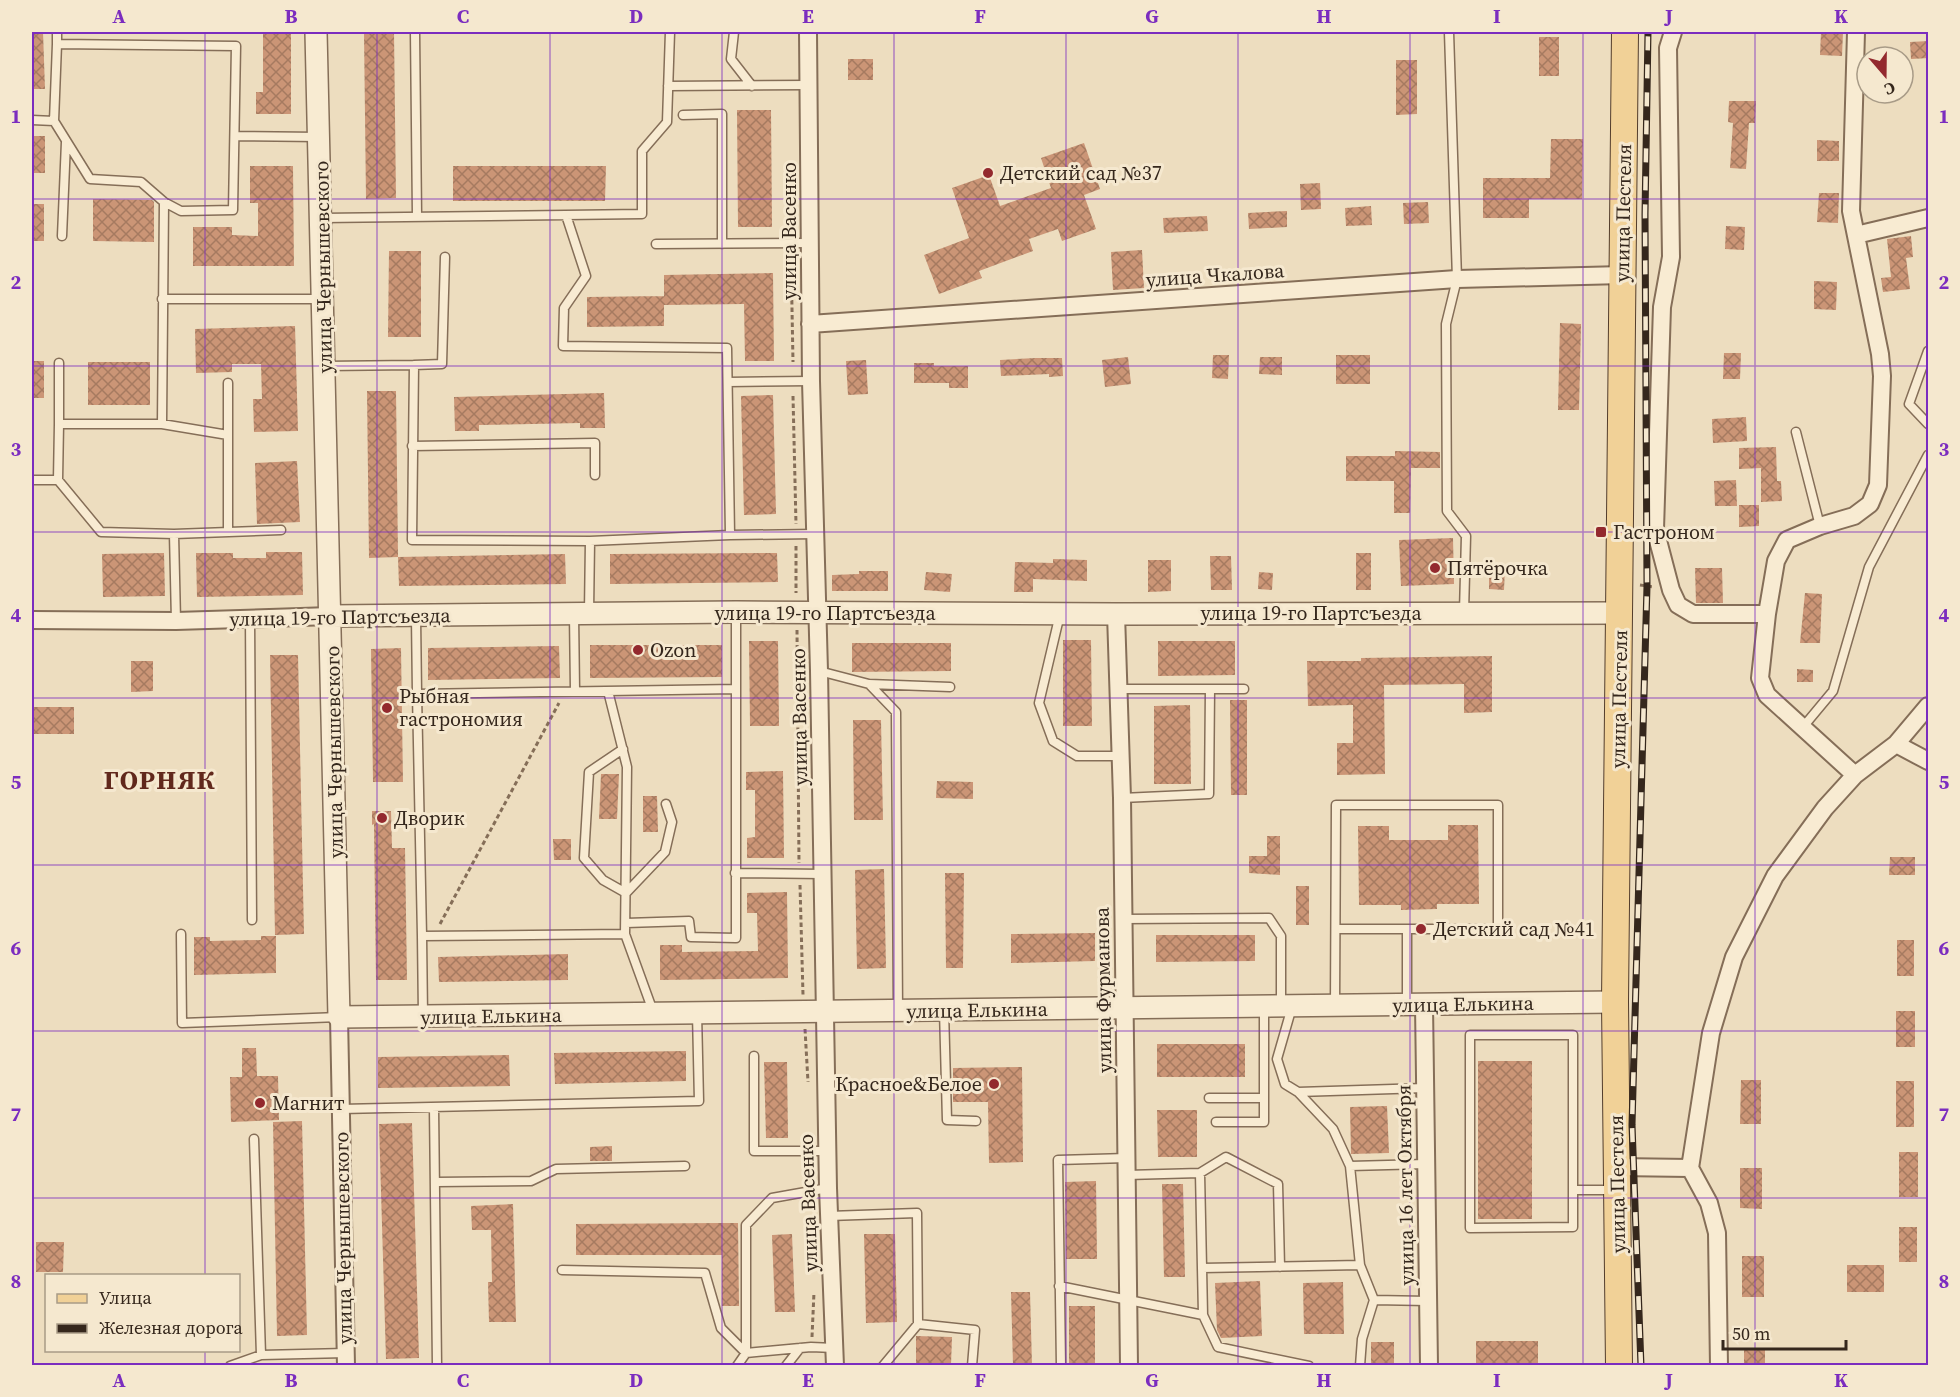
<svg xmlns="http://www.w3.org/2000/svg" width="1960" height="1397" font-family="'Source Serif 4',serif">
<defs>
<pattern id="building-cross-hatch" width="8" height="8" patternUnits="userSpaceOnUse" patternTransform="scale(1.5)"><rect width="8" height="8" fill="#cb9576"/><path d="M0 0l8 8M0 8l8-8" fill="none" stroke="#a67a60"/></pattern>
</defs>
<rect width="100%" height="100%" fill="#edddbf"/>
<!-- building -->
<path fill="url(#building-cross-hatch)" d="M32,32H43L45,89H32Z
M263,32H291V114H256V92H263Z
M364,32H394L396,198L366,199Z
M1821,32H1843L1842,56L1820,55Z
M1539,37H1559V76H1539Z
M1929,41V58L1911,59L1910,42Z
M848,59H873V80H848Z
M1396,60H1417V114L1396,115Z
M1729,101H1756L1755,123H1749L1746,169L1730,168L1733,123L1728,122Z
M737,110H771L772,227H738Z
M32,136H45V173H32Z
M1551,139H1583L1582,199H1529V218H1483V178H1550Z
M1817,140L1839,141V161H1817Z
M1084,143L1100,189L1084,195L1096,229L1062,241L1058,229L1029,239L1033,251L979,271L982,278L939,294L924,255L969,238L952,188L989,175L1000,206L1051,188L1041,158Z
M250,166H293L294,266H193V227H232V235L258,236V203H250Z
M453,166H606L605,201H453Z
M1320,183L1321,209L1301,210L1300,184Z
M1819,193H1839L1838,223L1817,222Z
M93,199L152,200L154,202V242L93,241Z
M1428,202L1429,223L1404,224L1403,203Z
M32,204H44V241H32Z
M1371,206L1372,225L1346,226L1345,208Z
M1287,211V227L1249,229L1248,213Z
M1207,216L1208,231L1164,233L1163,218Z
M1726,226L1745,227L1744,250L1725,249Z
M1911,236L1913,257L1906,258L1910,289L1883,292L1881,278L1891,277L1887,239Z
M1142,250L1144,288L1113,290L1111,252Z
M389,251H421V337H388Z
M773,273L774,361H745L744,304L664,305V275Z
M1814,281L1837,282L1836,310L1814,309Z
M664,296V326L587,327V297Z
M1560,323L1581,324L1579,410H1558Z
M295,326L298,431L254,432L253,399H262L261,364H232V372L196,373L195,329Z
M1724,353H1741L1740,379H1723Z
M1213,355H1229L1228,379L1212,378Z
M1336,355H1370V384H1336Z
M1128,357L1131,384L1105,387L1102,360Z
M1260,357H1282V375L1259,374Z
M1036,358H1062L1063,376L1049,377V374L1001,376L1000,360Z
M866,360L868,394L848,395L846,361Z
M32,361H44V398H32Z
M88,362H150V405H88Z
M914,363H934V366H968V388H949V383H914Z
M367,391H396L398,557L369,558Z
M604,393L605,428H580V423L479,425V431H455L454,397Z
M773,395L776,514L744,515L741,396Z
M1746,417L1747,441L1713,443L1712,419Z
M1776,447L1777,481H1781L1782,501L1761,502V468L1739,469V448Z
M1395,451L1440,452V468H1411L1410,513H1394V481H1346V456H1395Z
M297,461L300,522L257,524L255,463Z
M1736,480L1737,506H1715L1714,481Z
M1739,505H1759V526L1739,527Z
M1453,538L1454,584L1401,586L1399,540Z
M266,552H302L303,595L197,597L196,553H233V558H266Z
M164,553L165,596L103,597L102,554Z
M777,553L778,582L610,584V554Z
M1356,553H1371V590H1356Z
M565,554L566,584L399,586L398,557Z
M1210,556H1231L1232,590H1211Z
M1053,559L1087,560V581L1033,579V592H1014L1015,562L1053,563Z
M1148,560H1171V591L1148,592Z
M1489,568H1505L1504,590L1489,589Z
M1695,568H1722L1723,603H1696Z
M859,571H888V591H832V575L859,574Z
M926,572L952,574L950,592L924,590Z
M1259,572L1273,573L1272,590L1258,589Z
M1805,593L1822,594L1820,643H1800Z
M1063,640H1091L1092,726H1063Z
M749,641H778L779,726H750Z
M1158,641H1235V675L1158,676Z
M852,643H951V671L852,672Z
M590,645H722V677L590,678Z
M559,646L560,678L428,680V648Z
M401,648L403,782H373L371,649Z
M270,655H298L304,934L275,935Z
M1492,656V712L1464,713V684L1384,685L1385,774L1337,775V743H1353V705L1308,706L1307,661H1361V658Z
M131,661H153V691L131,692Z
M1797,669L1813,670V682H1797Z
M1230,700H1247V795H1231Z
M1190,705L1191,784H1154V706Z
M32,707H74V734H32Z
M853,720H881L883,820H854Z
M783,771L784,858H747V838L755,837V790H746V772Z
M601,774H619L617,819H599Z
M937,781L973,782V799L936,798Z
M643,796H657L658,832H643Z
M372,811H391L392,848H405L407,980H376L374,824L372,825Z
M1448,825H1478L1479,904H1437V909L1401,910V905H1359L1358,826H1389V840H1448Z
M1267,836H1280V875L1249,873V856H1267Z
M553,839H571V860H554Z
M1890,857H1915V875H1889Z
M884,869L886,968L857,969L855,870Z
M945,873H964L963,968H946Z
M1296,886H1309V925H1296Z
M787,892L788,978L660,980V945H682V952L758,951L757,913H747V893Z
M1095,933V961L1011,963V934Z
M1156,935H1255V961L1156,962Z
M261,936H276V973L194,975V937H210V941L261,940Z
M1897,940H1914V976H1897Z
M568,954V980L439,982L438,957Z
M1896,1011H1915V1047H1896Z
M1157,1044H1245V1077H1157Z
M242,1048H256L257,1076H278L279,1120L231,1122L230,1077H242Z
M686,1051V1081L555,1084L554,1053Z
M509,1055L510,1086L378,1088V1057Z
M1478,1061H1532V1219H1478Z
M764,1062H787L788,1138H766Z
M1022,1067L1023,1162L989,1163L988,1102H953V1068Z
M1741,1080H1761V1124H1740Z
M1896,1081H1914V1127H1896Z
M1387,1106L1389,1153L1351,1154L1350,1107Z
M1157,1110H1197V1157H1158Z
M302,1121L307,1335L277,1336L273,1122Z
M412,1123L419,1358L386,1359L379,1124Z
M612,1146V1161H590V1147Z
M1899,1152H1918V1197H1899Z
M1740,1168H1762V1209L1740,1208Z
M1096,1181L1097,1259H1066L1065,1182Z
M1162,1184H1183L1185,1277H1164Z
M513,1204L516,1322H489L488,1282H492L491,1230H472L471,1206Z
M721,1223H738L739,1306H722V1255H576V1224Z
M1899,1227H1917V1262H1899Z
M792,1234L795,1312H775L772,1235Z
M864,1234H895L897,1322L866,1323Z
M36,1242H64L63,1272H36Z
M1742,1256H1764V1297H1742Z
M1847,1265H1884V1292H1847Z
M1260,1281L1262,1336L1221,1338L1217,1330L1215,1283Z
M1343,1282L1344,1334H1304L1303,1283Z
M1011,1292H1030L1032,1365H1013Z
M1069,1306H1095V1365H1069Z
M916,1336L952,1337L951,1365H916Z
M1476,1341H1538V1365H1476Z
M1371,1342H1394V1365H1371Z
M1744,1348L1765,1349V1365H1744Z"/>
<g fill="none" stroke-linecap="round" stroke-linejoin="round">
<!-- service casing -->
<g stroke="#856e58" stroke-width="11">
<path id="service" d="M415,32L417,216
M734,32L731,59L752,86
M1449,32L1457,279L1446,324L1447,511L1466,536L1464,612
M57,44L236,46L233,210L181,211L164,202L141,182L90,179L54,121Z
M57,44V32
M668,86L809,85
M683,115L722,114V244
M32,120L54,121
M235,136L319,137
M566,215L586,276L564,308L563,346L727,348L730,535
M322,218L642,214V151L667,122L670,32
M62,236L66,142
M656,244L810,243
M162,299H323
M1928,351L1909,404L1928,424
M414,365L442,364L445,257
M325,366L414,365L412,540L590,541L730,535L816,534
M728,382L811,381
M59,424V363
M162,424L164,202
M1796,432L1820,526
M412,446L595,443V475
M32,480H58L101,532L174,534L281,530
M58,480L59,424H162L228,435
M228,532V383
M174,534L176,621
M589,612L590,541
M574,614L575,691
M1060,614L1039,703L1053,741L1077,756H1120
M416,617L417,694L736,689
M250,618L252,920
M819,671L869,684L896,712L898,1011
M869,684L950,687
M1118,689H1244
M608,691L627,767L625,934L654,1014
M417,694L422,936L625,934
M1803,727L1833,691L1869,567L1928,455
M623,749L589,772L584,858L603,880L626,893L665,852L672,822L666,804
M1122,798L1209,794L1210,689
M735,873L823,874
M1123,919L1269,918L1281,936V1005
M626,923L689,921L691,937L736,938V612
M1336,929H1407
M181,934L182,1023L339,1017
M422,936L423,1016
M1335,1006L1336,805H1498V929H1407V1004
M1292,1007L1277,1059L1285,1084L1298,1092
M944,1010L947,1120L976,1121
M1470,1035H1573V1227L1470,1228Z
M754,1056V1151H827
M1209,1098H1264V1007
M434,1107L437,1366
M341,1109L699,1101L697,1013
M1216,1122H1264V1098
M254,1139L261,1355L346,1353
M1350,1166L1426,1164
M1200,1173L1226,1157L1278,1184L1280,1267
M1127,1175L1200,1173L1203,1315
M436,1182L531,1181L556,1169L685,1166
M1573,1190H1614
M829,1216L917,1213L918,1324L883,1366
M1202,1268L1360,1265
M562,1270L705,1273L721,1328L746,1353L811,1347L834,1348
M1059,1286L1203,1315L1218,1347L1309,1366
M1374,1300L1428,1301
M918,1324L975,1330L972,1366
M230,1366L261,1355
M737,1366L746,1353V1225L772,1198L828,1188
M786,1366L800,1348
M1061,1366L1058,1160L1127,1158
M1360,1366L1362,1339L1374,1300L1360,1265L1350,1166L1333,1129L1298,1092L1425,1088"/>
</g>
<!-- minor casing -->
<g stroke="#856e58" stroke-width="20">
<path id="minor" d="M808,32L811,381L819,671L828,1188L835,1366
M1673,32L1668,48L1671,257L1662,307L1655,529L1671,590L1678,605L1693,614H1767
M1856,235L1928,218
M810,324L1457,279L1623,275
M1116,614L1122,798L1129,1366
M32,620L176,621L331,616
M1896,744L1928,761
M1855,775L1767,695L1760,678L1767,614L1776,561L1787,540L1820,526L1854,516L1870,504L1878,485L1882,376L1880,354L1851,211L1856,32
M1424,1005L1429,1366
M339,1017L346,1366
M1617,1167L1690,1168
M1719,1366L1717,1233L1709,1203L1690,1168L1711,1033L1734,957L1775,876L1825,808L1855,775L1896,744L1928,706"/>
</g>
<!-- tertiary casing -->
<g stroke="#856e58" stroke-width="24">
<path id="tertiary" d="M316,32L339,1017L1615,1002
M331,616L736,612L1116,614L1620,613"/>
</g>
<!-- primary casing -->
<g stroke="#533d2c" stroke-width="28">
<path id="primary" d="M1619,1366L1615,1002L1625,32"/>
</g>
<!-- path -->
<path stroke="#856e58" stroke-width="3" stroke-dasharray="4.5 3" stroke-linecap="butt" d="M791,255L793,362
M793,396L796,524
M796,546V593
M1640,585L1654,587
M797,630L799,863
M800,885L803,995
M440,924L559,703
M805,1029L808,1082
M812,1337L814,1292"/>
<!-- service -->
<use href="#service" stroke="#f8ebd2" stroke-width="8"/>
<!-- minor -->
<use href="#minor" stroke="#f8ebd2" stroke-width="16"/>
<!-- tertiary -->
<use href="#tertiary" stroke="#f8ebd2" stroke-width="21"/>
<!-- primary -->
<use href="#primary" stroke="#f1d197" stroke-width="26"/>
<!-- rail casing -->
<g stroke="#35271c" stroke-width="7">
<path id="rail" d="M1641,1366L1632,1125L1647,586L1645,214L1648,32"/>
</g>
<!-- rail -->
<use href="#rail" stroke="#f5e8cf" stroke-width="4.5" stroke-dasharray="14" stroke-linecap="butt"/>
</g>
<!-- grid -->
<path fill="none" stroke="#7b2cbf" stroke-width="1.5" stroke-opacity="0.55" d="M205,32V1276M377,32V1366M550,32V1366M722,32V1366M894,32V1366M1066,32V1366M1238,32V1366M1410,32V1366M1583,32V1366M1755,32V1366M32,199H1928M32,366H1928M32,532H1928M32,698H1928M32,865H1928M32,1031H1928M32,1198H1928M205,1350V1366"/>
<!-- markers -->
<g fill="#93292e" stroke="#f5e8cf" stroke-width="2">
<circle cx="988" cy="173" r="6"/>
<rect x="1595" y="526" width="12" height="12" rx="3"/>
<circle cx="1435" cy="568" r="6"/>
<circle cx="638" cy="650" r="6"/>
<circle cx="387" cy="708" r="6"/>
<circle cx="382" cy="818" r="6"/>
<circle cx="1421" cy="929" r="6"/>
<circle cx="994" cy="1084" r="6"/>
<circle cx="260" cy="1103" r="6"/>
</g>
<g text-anchor="middle" stroke-width="6" stroke-linejoin="round" paint-order="stroke">
<!-- poi labels -->
<g font-size="20" fill="#35271c" stroke="#f5e8cf" text-anchor="start">
<text x="1000" y="180">Детский сад №37</text>
<text x="1613" y="539">Гастроном</text>
<text x="1447" y="575">Пятёрочка</text>
<text x="650" y="657">Ozon</text>
<text x="399" y="703">Рыбная<tspan x="399" dy="23">гастрономия</tspan></text>
<text x="394" y="825">Дворик</text>
<text x="1433" y="936">Детский сад №41</text>
<text x="982" y="1091" text-anchor="end">Красное&amp;Белое</text>
<text x="272" y="1110">Магнит</text>
</g>
<!-- street labels -->
<g font-size="20" fill="#35271c" stroke="#f5e8cf">
<text transform="translate(1623 213) rotate(-89)" y="7">улица Пестеля</text>
<text transform="translate(789 231) rotate(-90)" y="7">улица Васенко</text>
<text transform="translate(323 267) rotate(-91)" y="7">улица Чернышевского</text>
<text transform="translate(1215 275) rotate(-4)" y="7">улица Чкалова</text>
<text x="825" y="620">улица 19-го Партсъезда</text>
<text x="1311" y="620">улица 19-го Партсъезда</text>
<text transform="translate(340 617) rotate(-1)" y="7">улица 19-го Партсъезда</text>
<text transform="translate(1619 699) rotate(-89)" y="7">улица Пестеля</text>
<text transform="translate(799 717) rotate(-91)" y="7">улица Васенко</text>
<text transform="translate(334 752) rotate(-91)" y="7">улица Чернышевского</text>
<text transform="translate(1103 990) rotate(-91)" y="7">улица Фурманова</text>
<text transform="translate(1463 1004) rotate(-1)" y="7">улица Елькина</text>
<text transform="translate(977 1010) rotate(-1)" y="7">улица Елькина</text>
<text transform="translate(491 1016) rotate(-1)" y="7">улица Елькина</text>
<text transform="translate(1617 1184) rotate(-91)" y="7">улица Пестеля</text>
<text transform="translate(1405 1185) rotate(-91)" y="7">улица 16 лет Октября</text>
<text transform="translate(808 1203) rotate(-92)" y="7">улица Васенко</text>
<text transform="translate(343 1238) rotate(-91)" y="7">улица Чернышевского</text>
</g>
<!-- district labels -->
<g font-size="26" font-weight="bold" letter-spacing="1.5" fill="#61281c" stroke="#f5e8cf">
<text x="160" y="789">ГОРНЯК</text>
</g>
</g>
<!-- border -->
<rect width="1960" height="1397" fill="none" stroke="#f5e8cf" stroke-width="66"/>
<!-- legend -->
<rect x="45" y="1274" width="195" height="78" fill="#f5e8cf" stroke="#a89b87" stroke-width="1.5"/>
<rect x="57" y="1294" width="30" height="9" fill="#f1d197" stroke="#a89b87" stroke-width="1.5"/>
<text x="99" y="1304" font-size="18" fill="#35271c">Улица</text>
<rect x="57" y="1324" width="30" height="9" fill="#35271c" stroke="#a89b87" stroke-width="1.5"/>
<text x="99" y="1334" font-size="18" fill="#35271c">Железная дорога</text>
<!-- north arrow -->
<g transform="translate(1885 75) rotate(160)"><circle r="28" fill="#f5e8cf" stroke="#a89b87" stroke-width="1.5"/>
<path d="M0-4.5L10 22L0 15L-10 22Z" fill="#93292e"/>
<text y="-9" font-size="16" font-weight="bold" text-anchor="middle" fill="#35271c">С</text>
</g>
<!-- scale -->
<path d="M1723 1340v9h123v-9" fill="none" stroke="#35271c" stroke-width="3"/>
<text x="1732" y="1340" font-size="18" fill="#35271c" stroke="#f5e8cf" stroke-width="4.5" paint-order="stroke">50 m</text>
<rect x="33" y="33" width="1894" height="1331" fill="none" stroke="#7b2cbf" stroke-width="2"/>
<g font-size="20" text-anchor="middle" font-weight="bold" fill="#7b2cbf">
<text x="119" y="23">A</text>
<text x="291" y="23">B</text>
<text x="463" y="23">C</text>
<text x="636" y="23">D</text>
<text x="808" y="23">E</text>
<text x="980" y="23">F</text>
<text x="1152" y="23">G</text>
<text x="1324" y="23">H</text>
<text x="1497" y="23">I</text>
<text x="1669" y="23">J</text>
<text x="1841" y="23">K</text>
<text x="16" y="123">1</text>
<text x="1944" y="123">1</text>
<text x="16" y="289">2</text>
<text x="1944" y="289">2</text>
<text x="16" y="456">3</text>
<text x="1944" y="456">3</text>
<text x="16" y="622">4</text>
<text x="1944" y="622">4</text>
<text x="16" y="789">5</text>
<text x="1944" y="789">5</text>
<text x="16" y="955">6</text>
<text x="1944" y="955">6</text>
<text x="16" y="1121">7</text>
<text x="1944" y="1121">7</text>
<text x="16" y="1288">8</text>
<text x="1944" y="1288">8</text>
<text x="119" y="1387">A</text>
<text x="291" y="1387">B</text>
<text x="463" y="1387">C</text>
<text x="636" y="1387">D</text>
<text x="808" y="1387">E</text>
<text x="980" y="1387">F</text>
<text x="1152" y="1387">G</text>
<text x="1324" y="1387">H</text>
<text x="1497" y="1387">I</text>
<text x="1669" y="1387">J</text>
<text x="1841" y="1387">K</text>
</g>
</svg>
